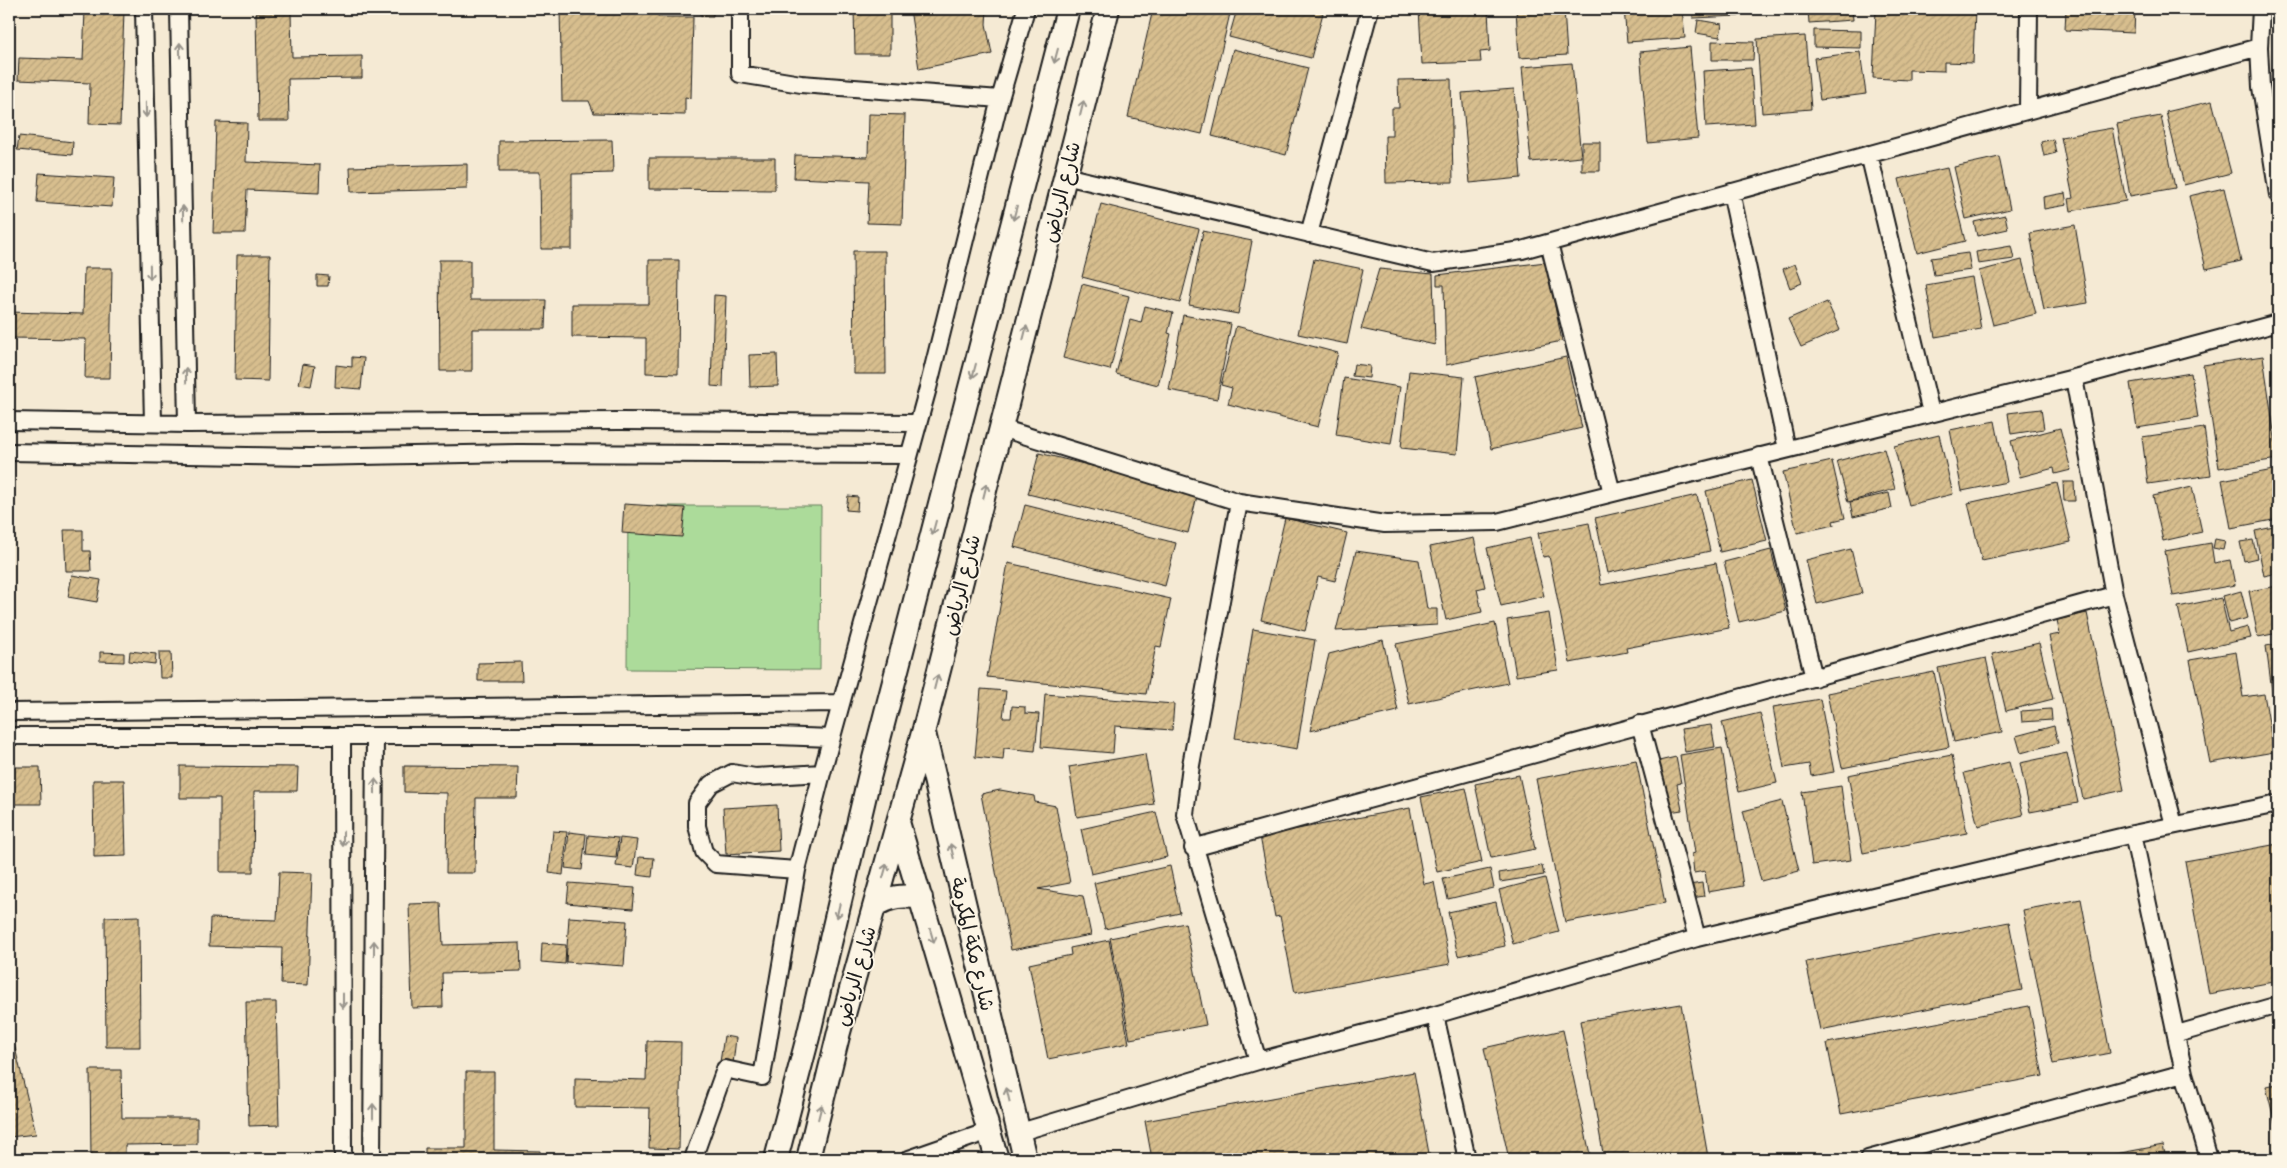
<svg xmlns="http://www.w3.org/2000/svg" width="2287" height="1168" font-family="'Indie Flower','Playpen Sans Arabic',sans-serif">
<defs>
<pattern id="building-hatch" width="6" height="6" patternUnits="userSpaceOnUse" patternTransform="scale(1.25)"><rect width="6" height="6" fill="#d7be8e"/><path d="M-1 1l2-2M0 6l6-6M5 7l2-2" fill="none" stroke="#b8a37a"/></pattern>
</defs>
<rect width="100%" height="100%" fill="#f5ead4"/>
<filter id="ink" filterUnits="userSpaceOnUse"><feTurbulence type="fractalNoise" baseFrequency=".02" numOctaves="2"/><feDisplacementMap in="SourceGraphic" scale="10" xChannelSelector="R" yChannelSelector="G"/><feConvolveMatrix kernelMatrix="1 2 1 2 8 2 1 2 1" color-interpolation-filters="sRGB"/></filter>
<g filter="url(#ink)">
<!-- park -->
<path fill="#acdb9a" stroke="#647c5b" d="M628,506H821L820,670L627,669Z"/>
<!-- building -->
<path fill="url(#building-hatch)" stroke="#1c1c1c" d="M560,9H656L658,17H693L691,98L685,97V115L594,113L589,101H562Z
M701,9H713V16H701Z
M854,9H890V54H855Z
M910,9H987L986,24L992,54L919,69Z
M1153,9H1231L1202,134L1128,117Z
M1237,9H1308L1323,13L1311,58L1229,37Z
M1419,9H1488L1490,51L1480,52L1481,62L1422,64Z
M1516,9H1564L1567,55L1519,58Z
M1624,9H1682L1685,38L1627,42Z
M1693,9H1738L1739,16L1693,18Z
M1808,9H1852L1853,20L1809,23Z
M1867,9H1975L1973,63L1944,62V71L1909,70V80L1873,78L1876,10Z
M2066,9H2135L2134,33L2065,30Z
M2151,9H2222L2221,14L2151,12Z
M85,10L124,11L120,125L89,124L90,83L18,80L19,58L83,60Z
M291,12L292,57L362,56V78L288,79L289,121H258L256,13Z
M1698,20L1722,24L1720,37L1696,33Z
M1814,30L1861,31V48L1814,47Z
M1805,36L1811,109L1762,113L1757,39Z
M1712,41L1754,42L1753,60H1712Z
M1690,47L1698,138L1648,143L1640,52Z
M1233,49L1308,68L1286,155L1212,136Z
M1860,52L1866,94L1820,100L1814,58Z
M1572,63L1581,157L1531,162L1522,67Z
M1751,68L1755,124L1706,127L1703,71Z
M1451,79L1453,182L1386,183L1385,136H1392V108H1399L1398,80Z
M1514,89L1521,178L1470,183L1462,93Z
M2212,101L2231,173L2184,185L2166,112Z
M869,114L905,115L902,224L867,223L869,181L794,178L795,155L868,157Z
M2161,116L2175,188L2130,196L2117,124Z
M216,122L247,123L246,162L320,165L319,193L247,190L245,233H213Z
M2112,128L2126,201L2071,211L2069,199L2073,198L2061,137Z
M19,136L73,142L72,155L17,150Z
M2053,139L2056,153L2044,156L2041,142Z
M612,140L613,173L572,174V249H541L540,172H499V141Z
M1582,142H1600V171H1582Z
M1999,157L2010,209L1966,219L1954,167Z
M649,158H775V190L649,189Z
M467,164V189L351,192L350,167Z
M1947,168L1965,241L1917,253L1899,179Z
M39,173L114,178L112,207L37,202Z
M2224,188L2241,261L2206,269L2189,196Z
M2065,193L2067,205L2044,209L2043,197Z
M1101,204L1199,229L1180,303L1082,277Z
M2005,215L2008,229L1977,236L1974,222Z
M2075,225L2088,303L2044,310L2030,233Z
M1203,231L1252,241L1238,314L1189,305Z
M2011,246L2014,259L1978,264L1976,252Z
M853,251H885L886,374H854Z
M1968,253L1971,270L1934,275L1931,258Z
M237,255H270L268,381L235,380Z
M1314,259L1363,269L1347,344L1298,334Z
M439,260H470V300H546L545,329H472V371H440Z
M649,260H679L678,374L646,373V338L572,337V304H649Z
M2022,260L2036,314L1993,325L1979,271Z
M1546,262L1562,341L1446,365L1444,285H1437V275Z
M1795,264L1802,283L1790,288L1783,269Z
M84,268H112L110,378H85L86,339L9,338V312L83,314Z
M1379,269L1433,274L1435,345L1361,329Z
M317,275L329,276L328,286H317Z
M1972,277L1981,329L1935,337L1926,285Z
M1082,284L1129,296L1110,370L1063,358Z
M714,295L726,296L723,387L711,386Z
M1827,302L1840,330L1801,347L1788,319Z
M1145,306L1173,313L1168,333L1171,334L1158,385L1116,374L1130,320L1141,323Z
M1183,315L1231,324L1217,399L1169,390Z
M1236,326L1338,353L1318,427L1228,404L1232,388L1221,385Z
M777,354L778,386L750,387L749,355Z
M2263,356L2278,459L2219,468L2203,365Z
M352,357L364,358L361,389L335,387L336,365L352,367Z
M1566,357L1582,428L1491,449L1475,377Z
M303,364L315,366L311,386L299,384Z
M1354,364L1370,366L1369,378L1352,376Z
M9,371H11L12,401H9Z
M1409,371L1464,377L1457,454L1401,448Z
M2191,373L2198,418L2137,428L2130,383Z
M1344,378L1400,387L1391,444L1336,435Z
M2041,409L2044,429L2011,434L2008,413Z
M1995,421L2007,482L1962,491L1950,430Z
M2060,428L2071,470L2055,474L2054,468L2020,477L2011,441Z
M2204,428L2211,475L2148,484L2142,437Z
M1939,435L1953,494L1909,505L1894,446Z
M1884,449L1895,489L1848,502L1837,461Z
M1039,453L1198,492L1188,533L1028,494Z
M1832,461L1845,518L1833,521L1834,525L1797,533L1783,472Z
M2278,469V519L2231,528L2222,480Z
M1752,480L1767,541L1720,552L1706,491Z
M2063,482H2074L2075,501H2064Z
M2057,483L2071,542L1982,561L1968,503Z
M2192,487L2202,532L2163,541L2153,496Z
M1889,493L1892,508L1853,517L1850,502Z
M1697,495L1710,551L1608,573L1595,518Z
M848,496L858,497L857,511L846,510Z
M624,504L685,508L682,537L622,533Z
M1025,505L1176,543L1165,586L1014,547Z
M1285,518L1347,533L1335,581L1318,577L1305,631L1261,620Z
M1589,523L1601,585L1716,563L1729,628L1626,648L1627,652L1570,663L1549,556L1543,557L1538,533Z
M2278,526V573L2264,576L2255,531Z
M64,530H83V551H90L91,571H66Z
M1474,538L1485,587L1477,589L1482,612L1446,620L1430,547Z
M1530,538L1544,596L1501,606L1487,548Z
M2215,539L2225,541L2223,550L2213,548Z
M2253,540L2257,558L2244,561L2240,542Z
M2211,543L2214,563L2230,560L2235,585L2173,596L2165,551Z
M1851,549L1862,593L1817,604L1806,560Z
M1771,550L1786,611L1739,622L1724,562Z
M1356,551L1419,560L1427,609H1437V625L1336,631Z
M1008,563L1171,599L1161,647L1156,646L1146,694L987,677Z
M72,575L101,580L97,602L68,597Z
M2278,586V633L2258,637L2249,591Z
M2241,591L2248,618L2229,623L2223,596Z
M2221,598L2229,632L2248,627L2251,638L2188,652L2178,607Z
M1549,613L1558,670L1516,676L1507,620Z
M2087,613L2124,790L2083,799L2049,636L2060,634L2057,620Z
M1495,623L1508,683L1409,704L1396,644Z
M1253,629L1315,640L1297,749L1235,738Z
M1383,640L1398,711L1310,731L1329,654Z
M2039,643L2053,699L2006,711L1992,654Z
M2278,644V736L2266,646Z
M130,651L156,654L155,664L129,661Z
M100,652L124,653V662L100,661Z
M159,652H171L172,678H160Z
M2236,652L2243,697L2264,694L2274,752L2210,763L2190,660Z
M1986,658L2002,732L1954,742L1938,668Z
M521,662L522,681H478V663Z
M1934,672L1949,747L1842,768L1827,693Z
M981,689L1006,691L1003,718H1011L1012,706L1025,707V713L1039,714L1035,751L1004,748L1003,760L975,757Z
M1045,694L1174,704L1172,730L1115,726L1113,753L1041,747Z
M1820,699L1834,772L1811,776L1809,764L1784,768L1773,707Z
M2051,709L2052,720L2022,722L2021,711Z
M1760,713L1777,783L1739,792L1722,722Z
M1711,725L1715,747L1685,752L1681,729Z
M2054,726L2058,743L2021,753L2016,736Z
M1722,748L1743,886L1708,892L1705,871L1694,873L1692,854L1695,853L1680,755Z
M2067,753L2078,803L2030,812L2020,763Z
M1145,754L1154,804L1077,817L1069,767Z
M1952,755L1967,833L1863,853L1848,775Z
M1676,757L1681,783L1677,784L1682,810L1669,812L1659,761Z
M1636,760L1665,903L1565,922L1536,779Z
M2009,762L2023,815L1978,826L1964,773Z
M180,766L298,767L297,791H254L253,872H220V798H180Z
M404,766L518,767L517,798H476L475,873H446L447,793L404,792Z
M9,767H40L41,804H9Z
M1519,775L1535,849L1491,858L1475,784Z
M93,780H124L126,856L94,857Z
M1841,786L1851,860L1812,865L1802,792Z
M1466,788L1482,862L1437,872L1421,797Z
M1000,790L1034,796L1035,802L1056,806L1070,883L1038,889L1083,896L1091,935L1011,950L981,794Z
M1782,801L1799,871L1761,881L1743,811Z
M777,805L779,851L726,854L723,808Z
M1410,808L1424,884L1434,882L1450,964L1295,993L1280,916L1275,917L1260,836Z
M1156,812L1167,857L1091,874L1081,829Z
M553,831L567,832L563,875L549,873Z
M569,832L586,834L582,870L565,868Z
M588,835L618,838L616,858L586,855Z
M620,838L637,840L633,868L616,866Z
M2278,844V981L2209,994L2185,861Z
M639,857L654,858L652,877L637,875Z
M1170,866L1180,913L1105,929L1094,883Z
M1542,866L1544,875L1500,882L1499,873Z
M1490,869L1494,888L1448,899L1443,879Z
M279,872L312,873L308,985L281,984L282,948L209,946L210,918L277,920Z
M1545,878L1559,932L1513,944L1499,890Z
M569,883L635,888L633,909L567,903Z
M1702,883L1704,896L1692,898L1689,885Z
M2081,899L2110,1053L2053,1064L2023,910Z
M1496,902L1505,946L1458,956L1448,912Z
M441,903L443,945L520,943L521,971L442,973L443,1007L412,1008L409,904Z
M139,916L140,1047H106L105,917Z
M569,917L627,921L624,966L566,962Z
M2009,922L2022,990L1820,1030L1806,962Z
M1185,923L1206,1025L1130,1039L1110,938Z
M1109,940L1129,1043L1048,1059L1029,964L1071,955L1070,948Z
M542,943L566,945L565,964L541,962Z
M246,1002H276L279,1125L249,1126Z
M1681,1004L1708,1157L1695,1159H1604L1580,1021Z
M2029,1006L2043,1076L1841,1114L1827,1043Z
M9,1023L36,1134L9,1137Z
M1563,1030L1591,1159H1509L1484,1048Z
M724,1036L736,1038L733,1064L720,1062Z
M647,1041L681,1042L679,1149L649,1148L650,1108L575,1107V1078L646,1080Z
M90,1070H121L122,1118H197V1144L125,1145V1159H91Z
M466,1072H494V1150L540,1151V1159H425V1148H466Z
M1414,1072L1430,1159H1152L1145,1121Z
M2278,1085V1135L2266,1087Z
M2163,1145L2166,1159H2089Z
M283,1158H314V1159H283Z"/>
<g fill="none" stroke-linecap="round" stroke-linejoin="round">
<!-- street casing -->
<g stroke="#1c1c1c" stroke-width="20">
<path id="street" d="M144,9L153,423
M179,9L187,424
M740,9V74L801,84L1000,99
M2261,9L2259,47L2261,87L2278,195
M2028,110L2029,9
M1869,154L1931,413
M1065,176L1433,263L1522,250L2259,47
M1731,192L1787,449
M1309,234L1370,9
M1549,243L1612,493
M2074,378L2114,595L2174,825
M9,421L187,424L620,421L917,423
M1001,428L1239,502L1385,524L1497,522L2074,378L2278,323
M9,452L310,457L518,453L909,455
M1759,456L1814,678
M1239,502L1191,765L1185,814L1258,1061
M9,712L841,703
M1640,724L1697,938
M9,736H776L832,738
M342,737L343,1159
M2133,834L2184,1073L2209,1159
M1193,848L2114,595
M797,870L716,864L704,852L697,826V803L711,784L732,773L755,777L822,773
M1435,1015L1467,1159
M2177,1034L2278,1005
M1017,1133L1258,1061L1435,1015L1697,938L2133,834L2278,804
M372,1159L375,736
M693,1159L725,1069L762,1077L797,870L822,773L928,388L1000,99L1026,9
M909,1159L989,1131
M1868,1159L2184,1073"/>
</g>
<!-- secondary casing -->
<g stroke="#1c1c1c" stroke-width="26">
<path id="secondary" d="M924,733L1025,1159
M898,822L997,1159
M875,906C890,896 903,895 921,898
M776,1159L808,1037L869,778L1068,9
M808,1159L839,1032L924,729L1108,9"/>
</g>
<!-- street -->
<use href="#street" stroke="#fcf5e5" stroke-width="16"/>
<!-- secondary -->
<use href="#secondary" stroke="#fcf5e5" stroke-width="22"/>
</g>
<!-- one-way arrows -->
<defs><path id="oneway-shaft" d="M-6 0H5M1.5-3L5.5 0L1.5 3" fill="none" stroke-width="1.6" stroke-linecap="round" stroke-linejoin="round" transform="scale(1.25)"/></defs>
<g stroke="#97938b">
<use href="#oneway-shaft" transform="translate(180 50) rotate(-91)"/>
<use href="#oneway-shaft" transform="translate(1056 56) rotate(105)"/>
<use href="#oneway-shaft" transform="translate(1082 108) rotate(-76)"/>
<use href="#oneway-shaft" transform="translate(146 110) rotate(89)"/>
<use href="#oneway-shaft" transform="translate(183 213) rotate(-91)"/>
<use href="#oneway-shaft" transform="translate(1015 213) rotate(105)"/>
<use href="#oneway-shaft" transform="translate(150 272) rotate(89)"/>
<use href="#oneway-shaft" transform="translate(1025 333) rotate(-76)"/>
<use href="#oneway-shaft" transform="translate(974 371) rotate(105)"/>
<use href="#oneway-shaft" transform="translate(186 375) rotate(-91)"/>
<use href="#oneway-shaft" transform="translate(985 491) rotate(-76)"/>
<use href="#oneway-shaft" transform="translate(934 528) rotate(105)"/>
<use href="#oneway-shaft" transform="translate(936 682) rotate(-76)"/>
<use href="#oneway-shaft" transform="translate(375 786) rotate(-90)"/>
<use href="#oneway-shaft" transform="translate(343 839) rotate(90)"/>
<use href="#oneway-shaft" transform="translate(952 851) rotate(-103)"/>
<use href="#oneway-shaft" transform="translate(885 871) rotate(-74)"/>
<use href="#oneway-shaft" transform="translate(838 911) rotate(103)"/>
<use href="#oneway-shaft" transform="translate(932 936) rotate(74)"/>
<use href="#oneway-shaft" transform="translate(374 948) rotate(-90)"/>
<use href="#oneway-shaft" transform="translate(343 1001) rotate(90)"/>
<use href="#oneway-shaft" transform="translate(1008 1095) rotate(-103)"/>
<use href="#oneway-shaft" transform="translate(373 1111) rotate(-90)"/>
<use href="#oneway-shaft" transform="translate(820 1112) rotate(-76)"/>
</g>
</g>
<g text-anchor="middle" stroke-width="4" stroke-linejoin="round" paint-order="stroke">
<!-- street labels -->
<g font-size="20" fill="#1c1c1c" stroke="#fcf5e5">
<text transform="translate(1061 192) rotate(-76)" y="7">شارع الرياض</text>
<text transform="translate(961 585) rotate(-76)" y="7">شارع الرياض</text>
<text transform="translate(973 944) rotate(77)" y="7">شارع مكة المكرمة</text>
<text transform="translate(855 976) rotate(-74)" y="7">شارع الرياض</text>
</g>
</g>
<!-- margin -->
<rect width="2287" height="1168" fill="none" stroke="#fcf5e5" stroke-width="30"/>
<rect x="15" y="15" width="2257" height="1138" fill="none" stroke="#1c1c1c" stroke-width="2" filter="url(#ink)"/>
</svg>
